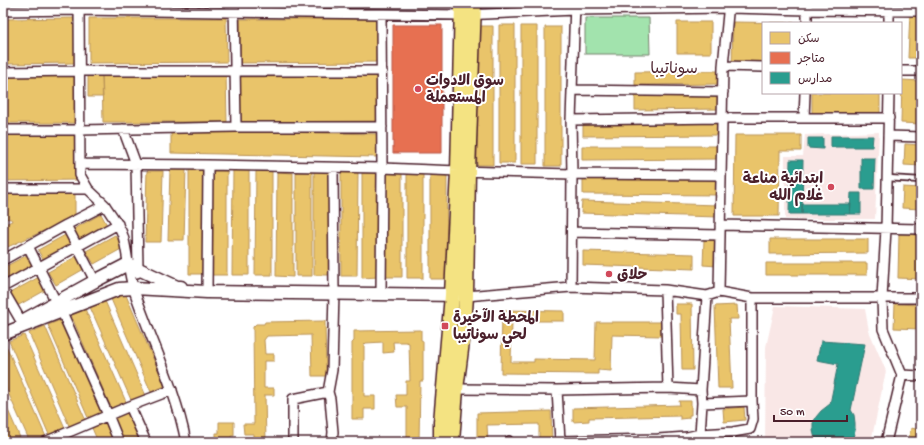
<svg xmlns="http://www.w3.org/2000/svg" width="924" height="445" font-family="'Gochi Hand','Playpen Sans Arabic',sans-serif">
<rect width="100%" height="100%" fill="#fff"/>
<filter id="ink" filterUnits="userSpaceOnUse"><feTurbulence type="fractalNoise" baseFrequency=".025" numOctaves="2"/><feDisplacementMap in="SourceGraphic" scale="8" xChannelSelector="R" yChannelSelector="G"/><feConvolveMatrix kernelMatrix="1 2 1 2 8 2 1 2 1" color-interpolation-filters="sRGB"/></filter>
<g filter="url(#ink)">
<!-- built -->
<path fill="#f9e7e6" d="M879,132L875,219H785V156H803L805,135Z
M775,306L865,309L869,331L886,371L871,442H765L766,347Z"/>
<!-- green -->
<path fill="#a2e3ad" stroke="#76816c" d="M585,18H649L650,54H585Z"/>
<!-- homes -->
<path fill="#e9c46a" stroke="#b99257" d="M3,3H75V4L3,5Z
M239,3H333V8L239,7Z
M910,12H921V58H908Z
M75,18V63L3,64V19Z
M89,18H226L227,62L89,63Z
M240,19H377V62L240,63Z
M677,22H711V53H677Z
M733,22L800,23H763V66L732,65Z
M499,25H515V163H499Z
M477,26H493V165H477Z
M521,26H537V164H521Z
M545,27H561V166H545Z
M719,71V84L635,85V72Z
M226,74L227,122H103L102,75Z
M88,75H102L103,97H88Z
M3,76H77V123H3Z
M380,76V121L240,122V77Z
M902,80L921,81V124L901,123Z
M812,93H880V118L812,117Z
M720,94V109L635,110V95Z
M719,121V135L583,136V122Z
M171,130L379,134L378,157L171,153Z
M76,133V180L3,181V134Z
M735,135H801V151H780L779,216H734Z
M905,144L921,145V166L904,165Z
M582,146H718V159L582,160Z
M170,169H186L184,240H168Z
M189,170H205V274H189Z
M233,170H249V275H232Z
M147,171H163L161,242H145Z
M211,171H227V275H211Z
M256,171H272V275H255Z
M314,171H330V275H314Z
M277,172L293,173V277L276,276Z
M296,172H312V276H296Z
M341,172H358L357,276H341Z
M362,173H378V277L362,278Z
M386,173H402V277H385Z
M407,174H423V278H407Z
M430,175H447L446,279H430Z
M583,178L718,179V195L583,194Z
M903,187L921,188V209L902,208Z
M3,193H75V217L3,249V225L12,221L11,219L3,218Z
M582,201L718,205V217L581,213Z
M101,214L108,227L80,244L72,230Z
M67,234L74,247L45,263L38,250Z
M899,234L921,235V279L898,278Z
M115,235L123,248L94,264L86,251Z
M770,239H868V253L770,254Z
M704,240H718L717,266L703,265Z
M583,251L694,254V269L583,265Z
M27,255L34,268L6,284L3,279V268Z
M77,256L84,269L56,285L48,272Z
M766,263H867V275H766Z
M39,277L46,290L17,306L10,293Z
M125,293L165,386L151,392L111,299Z
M105,301L146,396L132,402L90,307Z
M676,304H692L693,370H682L681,314H676Z
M895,304L921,305V329L894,328Z
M737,305L738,319H729L732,388H718L715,306Z
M85,309L127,404L112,410L71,315Z
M502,310L564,311V321H512L511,362H534V359L595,360L596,322H662L661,336L612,335L611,371L598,370V374L501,373Z
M63,319L104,413L89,420L48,325Z
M325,321L326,376H312L311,335L267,336L264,340L265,354H274V361H264V388H274V395H265L266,442H253V434H244L243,424H254L253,327L256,324H264L265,322Z
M45,326L86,421L70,428L29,333Z
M421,330V340L423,341V381H420L419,442H407V407H397L396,395H406V381H410L409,343L406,342H393L394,352L383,353V342L366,343L364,345V396H375V409H364V419H352V343L354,341V331Z
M24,335L66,430L50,437L9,341Z
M5,343L46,437L35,442H30L3,381V344Z
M3,399L22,442H5L3,438Z
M679,401H691V415H689V418L680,419V416L589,418V421L573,422V408L680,405Z
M744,407L745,420L724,422L723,409Z
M129,411L142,442H123L113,418Z
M551,411L552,442H539V424L487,425L488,442H477V413Z
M105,422L114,442H98L92,428Z
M219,422H234V436H231V442H216V433H219Z
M911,428L921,430V442H908Z"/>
<!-- shops -->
<path fill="#e76f51" stroke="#b85746" d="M393,25H442V153H393Z"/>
<!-- schools -->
<path fill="#2a9d8f" stroke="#347771" d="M831,136H873L872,147H831Z
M808,138H823V149L808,148Z
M861,158H875L874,189H861Z
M790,160H803L802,214H789Z
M851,193H861V214H850Z
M802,204H851L850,214H802Z
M821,341L865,344L851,410L854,415L855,423V431L852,440L853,442H818L814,435L813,429V423L816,417L821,411L830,404L838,364L817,360Z"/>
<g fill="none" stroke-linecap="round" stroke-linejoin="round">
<!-- lane casing -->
<g stroke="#4a1f2b" stroke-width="8">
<path id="lane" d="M887,178L921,180
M509,439V442"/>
</g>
<!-- street casing -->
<g stroke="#4a1f2b" stroke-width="12">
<path id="street" d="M234,3L236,127
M343,3L344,13
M889,10V23
M3,11L79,10L462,15L575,10L729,8L807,10L921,11
M807,23V3
M723,66L763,67
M901,71H921
M3,72L80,71H382
M572,90L723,92
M804,118L805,93
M571,120L722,118H889
M123,129L136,164L138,268L137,273
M3,130H80L236,127H382
M888,136L921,137
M80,164L208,165L382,168L458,171L572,174L721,175
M3,189H88
M105,205C111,215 120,225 123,236C128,254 128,273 134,290C151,341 176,389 186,442
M66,225L95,281
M720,225L921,229
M572,232L720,235
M28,246L56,302
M3,260L66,225L105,205L88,189L80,175L79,3
M3,287L118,224
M571,287L572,174L571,120L575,3
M3,290L21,321
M665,290L668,388
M207,292L208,165
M719,292L723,66L729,3
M381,294L382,168L381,14
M466,296L571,287L665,290L707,296L719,292L752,298H921
M62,312L108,415L119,442
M902,375L921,376
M456,389L557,390L668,388L701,390
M557,390L560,441
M702,403L752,401
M130,406L146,442
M700,434L733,432L750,429L753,419L752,401V298
M45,442L130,406L172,390
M293,442V399L328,392
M332,442L333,432L330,399L328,392L332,370L334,293L333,168
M560,442V441L658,439L687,437L700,434L702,403L701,390L707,296
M886,442L902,375L883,329L882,298L886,229L889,93"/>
</g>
<!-- secondary casing -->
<g stroke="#4a1f2b" stroke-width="15">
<path id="secondary" d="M24,320L95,281L128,264L177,287H181
M3,334L119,289L134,288L207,292L461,295"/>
</g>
<!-- primary casing -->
<g stroke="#4a1f2b" stroke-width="17">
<path id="primary" d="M441,442V422L452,295L458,171L462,3
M452,442L456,389L464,326L466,296L468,171L474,3"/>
</g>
<!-- lane -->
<use href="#lane" stroke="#fff" stroke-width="4.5"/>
<!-- street -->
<use href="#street" stroke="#fff" stroke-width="9"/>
<!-- secondary -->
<use href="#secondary" stroke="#fff" stroke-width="12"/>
<!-- primary -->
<use href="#primary" stroke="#f4e382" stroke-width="14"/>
</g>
</g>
<!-- markers -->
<g fill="#d1495b" stroke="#fff" stroke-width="1.5">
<circle cx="418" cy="89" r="4"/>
<circle cx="831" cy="187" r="4"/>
<circle cx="609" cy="274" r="4"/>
<rect x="441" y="322" width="8" height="8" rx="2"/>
</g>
<g text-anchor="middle" stroke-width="4" stroke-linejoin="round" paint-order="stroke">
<!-- poi labels -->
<g font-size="15" font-weight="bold" fill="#4a1f2b" stroke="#fff" text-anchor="start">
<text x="426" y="85">سوق الادوات<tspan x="426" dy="17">المستعملة</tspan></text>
<text x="823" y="183" text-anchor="end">ابتدائية مناعة<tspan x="823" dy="17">غلام الله</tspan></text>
<text x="617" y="279">حلاق</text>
<text x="453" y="322">المحطة الآخيرة<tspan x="453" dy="17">لحي سوناتيبا</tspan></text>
</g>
<!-- neighbourhood labels -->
<g font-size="16" fill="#4a1f2b" stroke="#fff">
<text x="674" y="73">سوناتيبا</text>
</g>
</g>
<!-- margin -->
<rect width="924" height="445" fill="none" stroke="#fff" stroke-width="16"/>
<rect x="8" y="8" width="908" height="429" fill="none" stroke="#4a1f2b" stroke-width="1.5" filter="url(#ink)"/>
<!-- legend -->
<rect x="762" y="22" width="140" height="72" fill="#ffffff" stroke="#b7a5aa"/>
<rect x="770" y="32" width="20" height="12" fill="#e9c46a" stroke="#b7a5aa"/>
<text x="798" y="42" font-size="12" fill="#4a1f2b">سكن</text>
<rect x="770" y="52" width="20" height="12" fill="#e76f51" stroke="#b7a5aa"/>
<text x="798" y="62" font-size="12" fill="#4a1f2b">متاجر</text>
<rect x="770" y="72" width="20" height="12" fill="#2a9d8f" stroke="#b7a5aa"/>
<text x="798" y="82" font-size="12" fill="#4a1f2b">مدارس</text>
<!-- scale -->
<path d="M774 415v6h73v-6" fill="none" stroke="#4a1f2b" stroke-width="2"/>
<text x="780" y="415" font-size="12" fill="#4a1f2b" stroke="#ffffff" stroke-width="3" paint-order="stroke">50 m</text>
</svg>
